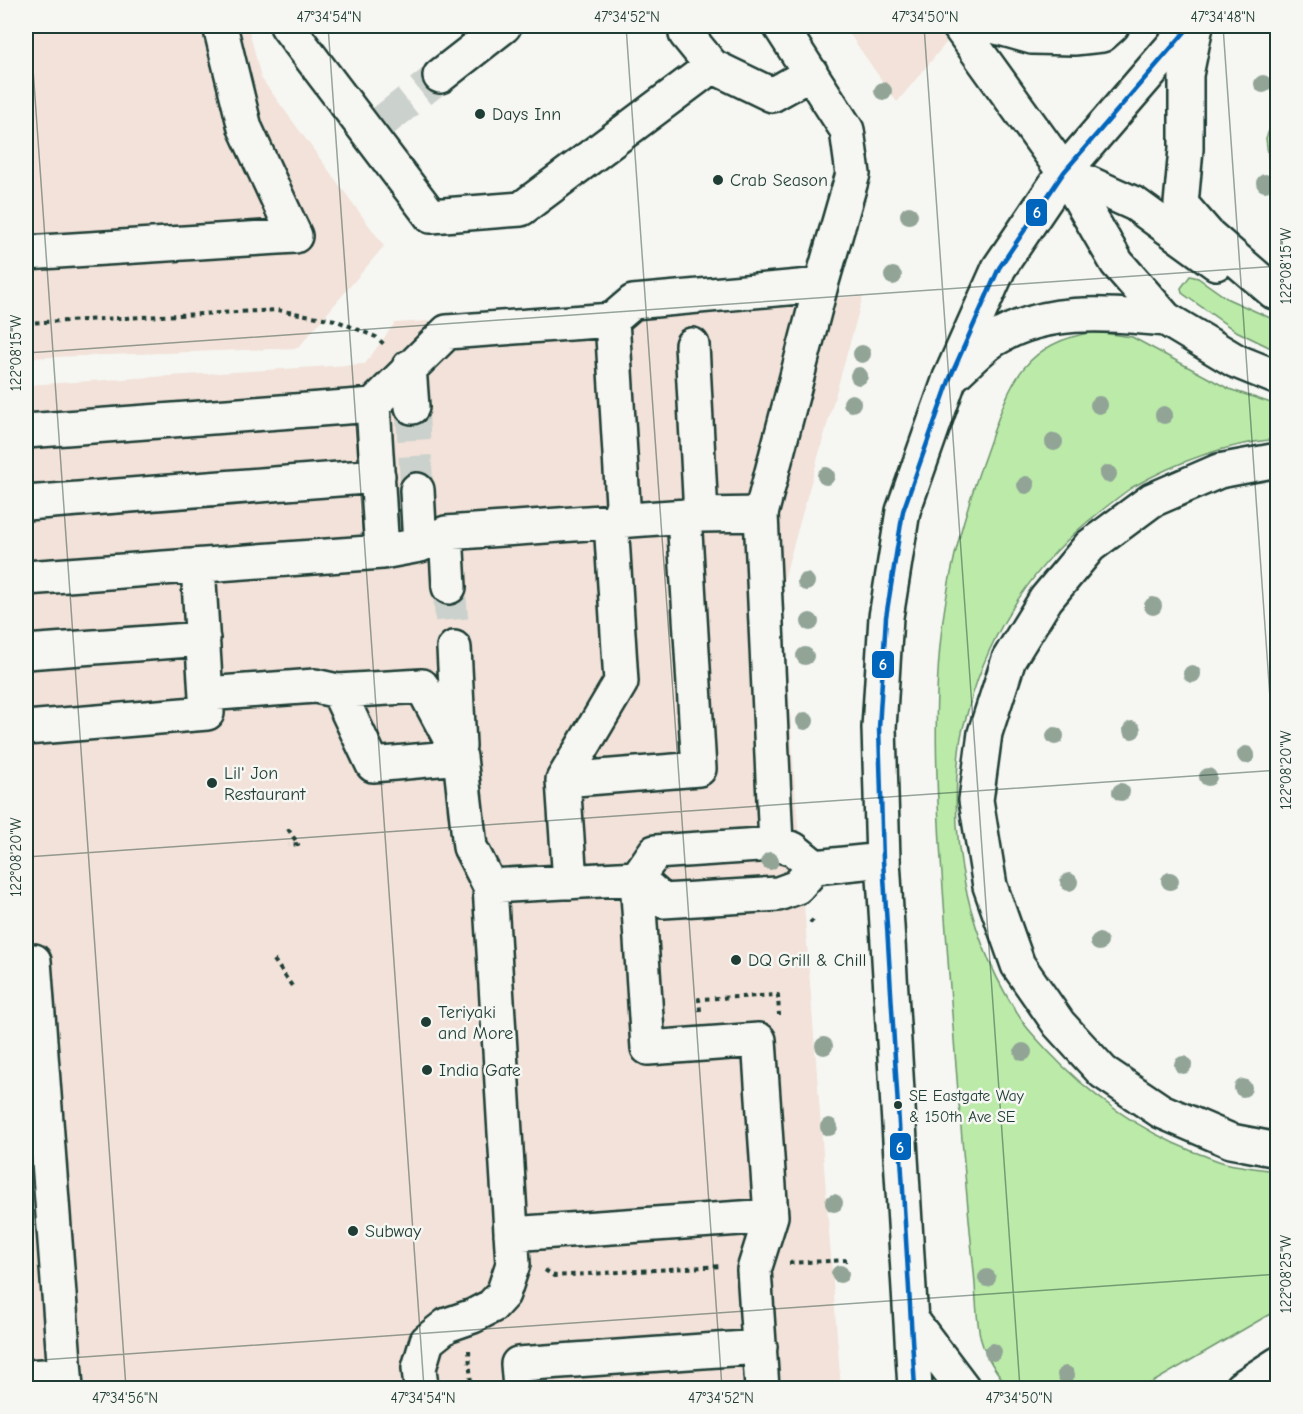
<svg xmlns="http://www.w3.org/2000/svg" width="1303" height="1414" font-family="'Comic Neue',sans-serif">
	<rect width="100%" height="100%" fill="#f6f6f2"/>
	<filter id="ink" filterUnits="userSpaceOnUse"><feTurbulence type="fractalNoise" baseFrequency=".0167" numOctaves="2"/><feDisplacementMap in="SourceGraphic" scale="12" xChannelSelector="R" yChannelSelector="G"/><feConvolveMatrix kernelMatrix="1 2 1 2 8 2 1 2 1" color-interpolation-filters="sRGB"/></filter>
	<g filter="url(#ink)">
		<!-- built -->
		<path fill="#f2e2d9" d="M26,26H248L261,78L384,246L298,348L26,358Z
			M844,26H960L897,102Z
			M863,296L782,586L795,788L841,1388H26V385L365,364L395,323Z"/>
		<!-- green -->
		<path fill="#bbeaa9" stroke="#6d946e" stroke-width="1.5" d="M1277,111V196L1273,194L1266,138Z
			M1190,276L1198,278L1228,299L1277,321V351L1234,330L1182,293L1181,288Z
			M1095,332L1132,337L1229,389L1277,405V439C1226,444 1176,462 1131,488C1121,495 1111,503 1101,511C1037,560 990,629 969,707C966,719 961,731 960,744C947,842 968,943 1025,1025C1031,1033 1039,1041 1046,1049C1088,1094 1137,1129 1194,1152C1204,1155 1214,1160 1225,1163C1242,1167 1260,1169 1277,1171V1310L1143,1388H1009C998,1374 986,1358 981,1340C976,1322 976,1292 974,1272C968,1212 963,1152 958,1092C952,1015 946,937 941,860C936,777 932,688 945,606C953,553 968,502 986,453C1009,388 1019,343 1095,332Z"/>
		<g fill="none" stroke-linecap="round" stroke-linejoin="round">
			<!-- minor-tunnel -->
			<path stroke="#cbd1cc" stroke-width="33" stroke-dasharray="33 16" stroke-linecap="butt" d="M382,122L440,76
				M412,407L417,490
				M449,587L454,648"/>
			<!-- minor casing -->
			<g stroke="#1f3d34" stroke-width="38">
				<path id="minor" d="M287,26L431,216L521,209L712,66L772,95L811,73
					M959,26L1064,172
					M993,26L1032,37L1074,38L1102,35L1112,26
					M686,34L712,66
					M440,76L504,26
					M26,253L295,236L245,128L220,26
					M692,345L701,515
					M409,367L412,407
					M373,405L382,552
					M26,431L373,405L447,332L612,320L633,302L821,285
					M417,490L420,545
					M26,503L378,476
					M446,533L449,587
					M26,578L382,552L420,545L446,533L701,515L761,514
					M454,648L459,746
					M26,652L203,639
					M206,694L315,686L338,691
					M26,728L207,713L198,566
					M563,780L699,769L684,516
					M776,844L761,514L821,285L853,174L847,130L780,26
					M570,882L563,780L621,682L612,537L623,504L612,320
					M490,886L637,878L663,901L778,894L797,887L815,867L883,860
					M34,961L66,1388
					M511,1234L771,1216L759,1040L648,1048L637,878L655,852L776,844L793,849L815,867
					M26,1377L65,1375
					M421,1388L419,1368L427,1341L447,1325L473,1316L492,1306L503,1294L513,1264L490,886L470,847L460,757L373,765L338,691L422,686L460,757
					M520,1388L518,1364L760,1347
					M762,1388L754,1270L771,1216"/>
			</g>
			<!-- major casing -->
			<g stroke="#1f3d34" stroke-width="38">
				<path id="major" d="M911,1319L963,1388
					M915,1388L883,860L879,728L886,617L903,511L950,378L999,268L1064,172L1190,26
					M1241,1388L1278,1364"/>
			</g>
			<!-- highway casing -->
			<g stroke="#1f3d34" stroke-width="38">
				<path id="highway" d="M1196,26L1186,75V149L1181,204L1208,235L1274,292
					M1064,172L1117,263L1166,319L1236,361L1278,378
					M1064,172L1135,204L1216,263
					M950,378C964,366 979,349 995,339C1047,307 1108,314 1166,319
					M1278,460L1219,471L1152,500L1090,546L1046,599L1009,659L985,733L976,800L990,886L1018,965L1059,1024L1103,1072L1161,1111L1231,1141L1278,1150"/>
			</g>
			<!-- path -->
			<path stroke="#1f3d34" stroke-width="4" stroke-dasharray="4.5 4.5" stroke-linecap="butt" d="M26,323L277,310L335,320L376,337L386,346
				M288,829L298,844L289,845
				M810,923L815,918
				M274,960L294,989
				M700,1011L699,999L778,995L779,1015
				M789,1263L847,1260
				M545,1270L554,1276L721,1266
				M469,1350L471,1388
				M349,1388L387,1385"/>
			<!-- minor -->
			<use href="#minor" stroke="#f6f6f2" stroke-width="33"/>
			<!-- major -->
			<use href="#major" stroke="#f6f6f2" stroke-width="33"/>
			<!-- highway -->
			<use href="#highway" stroke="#f6f6f2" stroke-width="33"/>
			<!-- bus-1 casing -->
			<g stroke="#f6f6f2" stroke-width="9">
				<path id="bus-1" d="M915,1388L883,860L879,728L886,617L903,511L950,378L999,268L1064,172L1190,26"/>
			</g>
			<!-- bus-1 -->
			<use href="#bus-1" stroke="#0065bd" stroke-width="4.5"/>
		</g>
		<!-- trees -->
		<g fill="#91a496">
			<circle cx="1263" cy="84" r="9"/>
			<circle cx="883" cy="91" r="9"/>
			<circle cx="1265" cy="183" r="9"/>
			<circle cx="909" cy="215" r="9"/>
			<circle cx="893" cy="276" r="9"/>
			<circle cx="862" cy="354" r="9"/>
			<circle cx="859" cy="376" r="9"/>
			<circle cx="852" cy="403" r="9"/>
			<circle cx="1099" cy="405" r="9"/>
			<circle cx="1164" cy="415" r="9"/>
			<circle cx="1054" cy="442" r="9"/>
			<circle cx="1108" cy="474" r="9"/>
			<circle cx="826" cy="476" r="9"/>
			<circle cx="1026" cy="485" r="9"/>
			<circle cx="806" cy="582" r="9"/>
			<circle cx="1153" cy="606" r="9"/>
			<circle cx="810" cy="622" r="9"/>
			<circle cx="805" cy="656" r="9"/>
			<circle cx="1192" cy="674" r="9"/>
			<circle cx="805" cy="721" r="9"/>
			<circle cx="1132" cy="730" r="9"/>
			<circle cx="1055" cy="736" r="9"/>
			<circle cx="1246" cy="755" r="9"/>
			<circle cx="1208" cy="777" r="9"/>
			<circle cx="1121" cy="792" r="9"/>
			<circle cx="770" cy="861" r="9"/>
			<circle cx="1170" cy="881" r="9"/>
			<circle cx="1069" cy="882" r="9"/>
			<circle cx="1099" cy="942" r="9"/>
			<circle cx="824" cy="1046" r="9"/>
			<circle cx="1023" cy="1052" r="9"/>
			<circle cx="1183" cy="1065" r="9"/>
			<circle cx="1243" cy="1088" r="9"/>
			<circle cx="829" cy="1127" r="9"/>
			<circle cx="834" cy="1203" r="9"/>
			<circle cx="840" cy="1274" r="9"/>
			<circle cx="987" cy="1278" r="9"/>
			<circle cx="993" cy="1352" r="9"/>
			<circle cx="1066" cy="1375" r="9"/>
		</g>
	</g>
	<!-- ticks -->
	<path fill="none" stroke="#1f3d34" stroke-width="1.5" stroke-opacity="0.45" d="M30,26L126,1388M328,26L424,1388M626,26L722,1388M924,26L1020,1388M1223,26L1278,812M26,353L1278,266M26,857L1278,770M26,1361L1278,1274"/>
	<!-- markers -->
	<g fill="#1f3d34" stroke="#f6f6f2" stroke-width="2">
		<circle cx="480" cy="114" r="6"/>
		<circle cx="718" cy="180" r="6"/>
		<circle cx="212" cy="783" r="6"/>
		<circle cx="736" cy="960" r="6"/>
		<circle cx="426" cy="1022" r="6"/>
		<circle cx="427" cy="1070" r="6"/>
		<circle cx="898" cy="1105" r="5"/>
		<circle cx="353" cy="1231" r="6"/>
	</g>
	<g text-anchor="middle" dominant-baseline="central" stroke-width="5" stroke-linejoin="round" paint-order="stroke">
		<!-- bus labels -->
		<g font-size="16" fill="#1f3d34" stroke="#f6f6f2" text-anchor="start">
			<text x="909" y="1096">SE Eastgate Way<tspan x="909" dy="21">&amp; 150th Ave SE</tspan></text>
		</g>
		<!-- poi labels -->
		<g font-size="18" fill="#1f3d34" stroke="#f6f6f2" text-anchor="start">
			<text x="492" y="114">Days Inn</text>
			<text x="730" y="180">Crab Season</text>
			<text x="224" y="773">Lil' Jon<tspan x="224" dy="21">Restaurant</tspan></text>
			<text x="748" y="960">DQ Grill &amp; Chill</text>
			<text x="438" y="1012">Teriyaki<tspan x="438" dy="21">and More</tspan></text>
			<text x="439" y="1070">India Gate</text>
			<text x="365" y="1231">Subway</text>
		</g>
	</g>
	<g stroke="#f6f6f2" stroke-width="2">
		<rect x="1025" y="198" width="23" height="29" rx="6" fill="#0065bd"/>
		<rect x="871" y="650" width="24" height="29" rx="6" fill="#0065bd"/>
		<rect x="889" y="1132" width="23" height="29" rx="6" fill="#0065bd"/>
	</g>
	<g font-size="16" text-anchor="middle" font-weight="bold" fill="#fff">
		<text x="1037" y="218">6</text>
		<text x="883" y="670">6</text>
		<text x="900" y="1153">6</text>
	</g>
	<!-- margin -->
	<rect width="1303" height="1414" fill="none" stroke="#f6f6f2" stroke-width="66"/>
	<rect x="33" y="33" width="1237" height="1348" fill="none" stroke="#1f3d34" stroke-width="2"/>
	<g font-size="15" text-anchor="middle" fill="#1f3d34">
		<text x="329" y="22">47°34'54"N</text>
		<text x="627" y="22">47°34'52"N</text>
		<text x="925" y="22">47°34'50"N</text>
		<text x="1223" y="22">47°34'48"N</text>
		<text transform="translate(1286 266) rotate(-90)" y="5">122°08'15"W</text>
		<text transform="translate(16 353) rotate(-90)" y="5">122°08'15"W</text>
		<text transform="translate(1286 770) rotate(-90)" y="5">122°08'20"W</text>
		<text transform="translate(16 857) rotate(-90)" y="5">122°08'20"W</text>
		<text transform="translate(1286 1274) rotate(-90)" y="5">122°08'25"W</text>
		<text x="125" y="1403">47°34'56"N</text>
		<text x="423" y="1403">47°34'54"N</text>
		<text x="721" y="1403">47°34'52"N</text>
		<text x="1019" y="1403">47°34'50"N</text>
	</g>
</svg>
